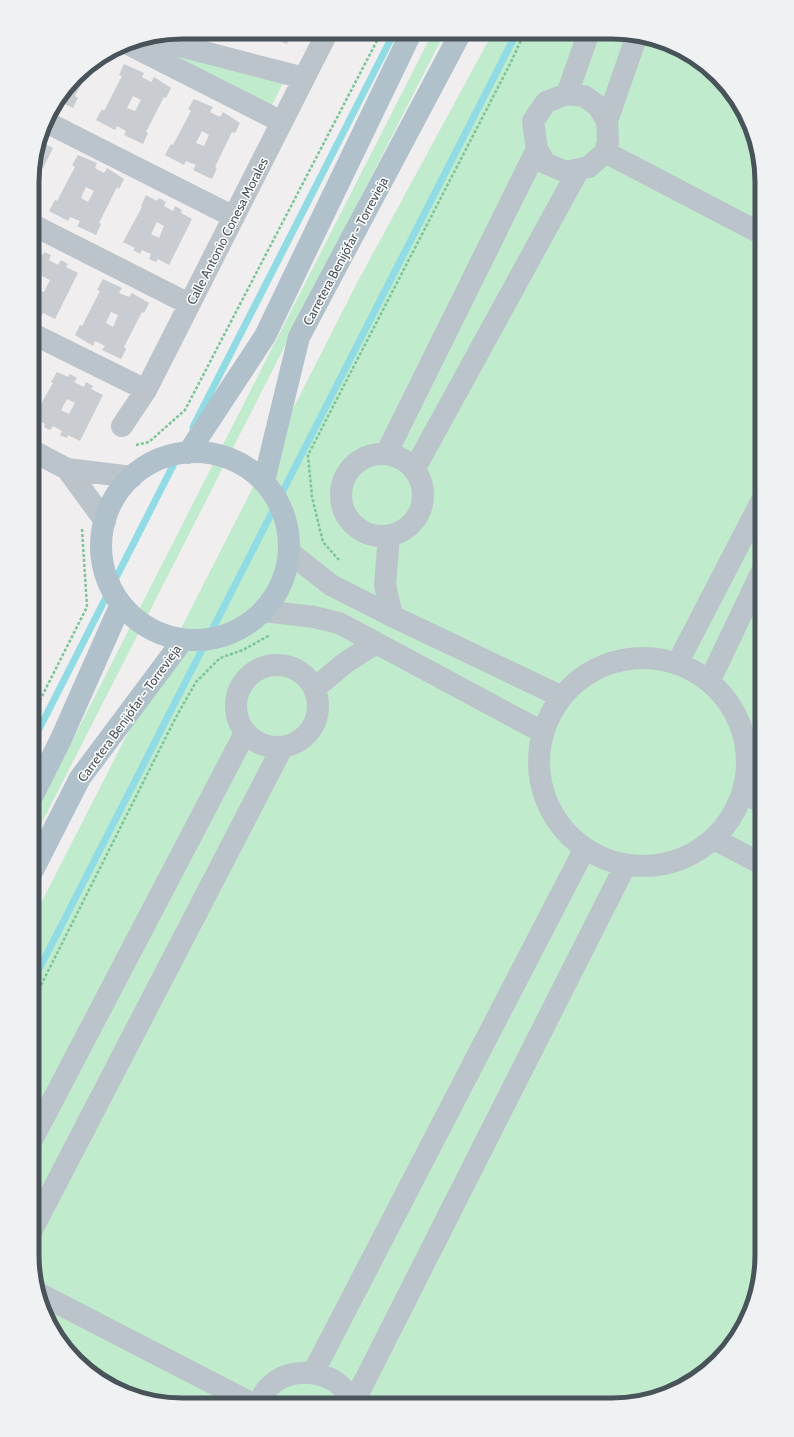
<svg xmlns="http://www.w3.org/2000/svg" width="794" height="1437" font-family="Cabin,sans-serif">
	<rect width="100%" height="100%" fill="#f0eeee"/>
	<!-- green -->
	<path fill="#c0ebcc" d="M432,34H444L32,842L33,818Z
		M492,34L641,35L678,47L711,69L737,99L754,134L762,182V1265L754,1303L731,1346L703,1374L660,1397L612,1405L162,1404L125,1393L91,1374L57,1338L40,1303L32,1255V921L357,283Z
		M165,51L284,81L272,105Z"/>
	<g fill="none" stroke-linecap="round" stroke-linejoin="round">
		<!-- stream -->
		<path stroke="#91dce4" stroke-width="7" d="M193,427L394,33
			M33,741L182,448
			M32,983L516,34"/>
	</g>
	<!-- building -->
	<path fill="#c9ccd0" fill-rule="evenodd" d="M249,32H260L259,35L253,36Z
		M263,33H290L287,44L271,38L267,40L262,36Z
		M92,64L75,96L78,98L73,108L58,101L83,69Z
		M124,64L144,73L142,77L151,82L154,77L171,88L166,98L164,97L146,132L148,133L143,144L124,135L126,131L117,126L115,130L96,120L102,109L104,111L122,76L119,75ZM133,96L141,100L135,111L127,108Z
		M194,99L213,107L210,112L220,117L223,112L240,123L235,133L232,132L215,167L217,168L212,179L193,170L196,165L186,161L184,165L165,155L171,144L173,145L191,111L188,109ZM202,131L209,135L204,146L196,143Z
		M41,138L43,139L41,142L53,148L33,188V163Z
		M78,155L97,163L95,168L104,173L107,168L124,179L119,189L117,187L99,223L101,224L96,235L77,226L80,221L70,217L68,221L49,211L55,200L57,201L75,167L72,165ZM86,187L94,191L88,202L81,198Z
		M146,195L157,201L159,198L166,202L164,206L173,211L175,206L182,210L181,213L192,219L169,265L158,259L156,262L149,259L151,254L142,250L140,254L133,250L135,248L123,242L142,207L141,206ZM157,222L164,226L159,238L151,234Z
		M33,250L43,255L44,252L51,255L49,260L58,265L61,260L68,264L66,267L78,273L55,319L43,313L41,316L35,313L37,308L33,306ZM42,276L50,280L44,292L36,288Z
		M103,279L122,288L119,293L129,297L132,293L149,303L144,313L142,312L124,347L126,349L121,359L102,350L105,346L95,341L93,346L75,335L80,325L82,326L100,291L97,290ZM111,312L118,315L113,327L106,323Z
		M57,372L68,377L70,374L77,378L74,382L84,387L86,382L93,386L91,389L103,395L80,441L68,435L67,438L60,435L62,431L53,426L50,430L44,427L45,424L33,418L53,383L51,382ZM67,399L75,403L69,414L61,410Z"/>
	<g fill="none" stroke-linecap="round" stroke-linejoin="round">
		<!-- path -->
		<path stroke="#7bc598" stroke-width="2.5" stroke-dasharray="3 2" stroke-linecap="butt" d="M658,44L677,53
			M136,445L149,442L185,410L381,33
			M339,560L323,542L312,497L308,455L510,64L524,34
			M33,714L87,607L82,529
			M32,1003L176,717L196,682L220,658L243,650L270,635"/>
		<!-- minor -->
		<path stroke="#bbc4ca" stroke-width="22" d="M150,38L304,78
			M126,43L282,122
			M567,94L584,96L598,106L607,121L608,142L605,152L589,167L566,172L545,163L537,149L533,121L546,102Z
			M567,94L588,35
			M607,121L637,35
			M46,122L234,217
			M605,152L762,234
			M33,225L189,304
			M33,334L146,390
			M122,426L146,390L327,33
			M33,451L67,469L105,521
			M341 495a41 41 0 1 1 82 0a41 41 0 1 1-82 0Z
			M386,454L537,149
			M67,469L132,477
			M414,470L579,169
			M389,536L385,585L392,616
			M289,552L331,585L392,616L560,696
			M264,611L314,617L339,623L542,732
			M539 762a104 104 0 1 1 208 0a104 104 0 1 1-208 0Z
			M677,664L762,500
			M236 706a41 41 0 1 1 82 0a41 41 0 1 1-82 0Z
			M710,680L762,571
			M315,688L345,663L376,643
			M744,793L762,803
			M716,840L762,864
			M32,1140L245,733
			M32,1230L282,748
			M38,1293L253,1404
			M313,1373L584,850
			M258,1404C261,1399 264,1392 268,1388C287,1368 320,1368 341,1386C346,1391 350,1399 353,1404
			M353,1404L625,866"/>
		<!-- major -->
		<path stroke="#b0c1cb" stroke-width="22" d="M101 546a94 94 0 1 1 188 0a94 94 0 1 1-188 0Z
			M188,453L265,336L411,33
			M264,481L299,337L460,34
			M33,795L61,739L121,604
			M32,872L80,778L183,640"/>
	</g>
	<g text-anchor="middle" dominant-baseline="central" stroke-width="3" stroke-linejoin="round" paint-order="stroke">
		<!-- street labels -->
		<g font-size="13" fill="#48535a" stroke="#fff">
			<text transform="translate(227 231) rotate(-63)">Calle Antonio Conesa Morales</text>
			<text transform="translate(345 251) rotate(-62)">Carretera Benijófar - Torrevieja</text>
			<text transform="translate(129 713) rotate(-54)">Carretera Benijófar - Torrevieja</text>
		</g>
	</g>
	<!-- crop -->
	<path d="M0 0H794V1437H0ZM182 39H612A143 143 0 0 1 755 182V1255A143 143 0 0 1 612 1398H182A143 143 0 0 1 39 1255V182A143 143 0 0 1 182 39Z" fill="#f0f1f2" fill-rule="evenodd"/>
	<path fill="none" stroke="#48535a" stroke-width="5" d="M182 39H612A143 143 0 0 1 755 182V1255A143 143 0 0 1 612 1398H182A143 143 0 0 1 39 1255V182A143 143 0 0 1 182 39Z"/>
</svg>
